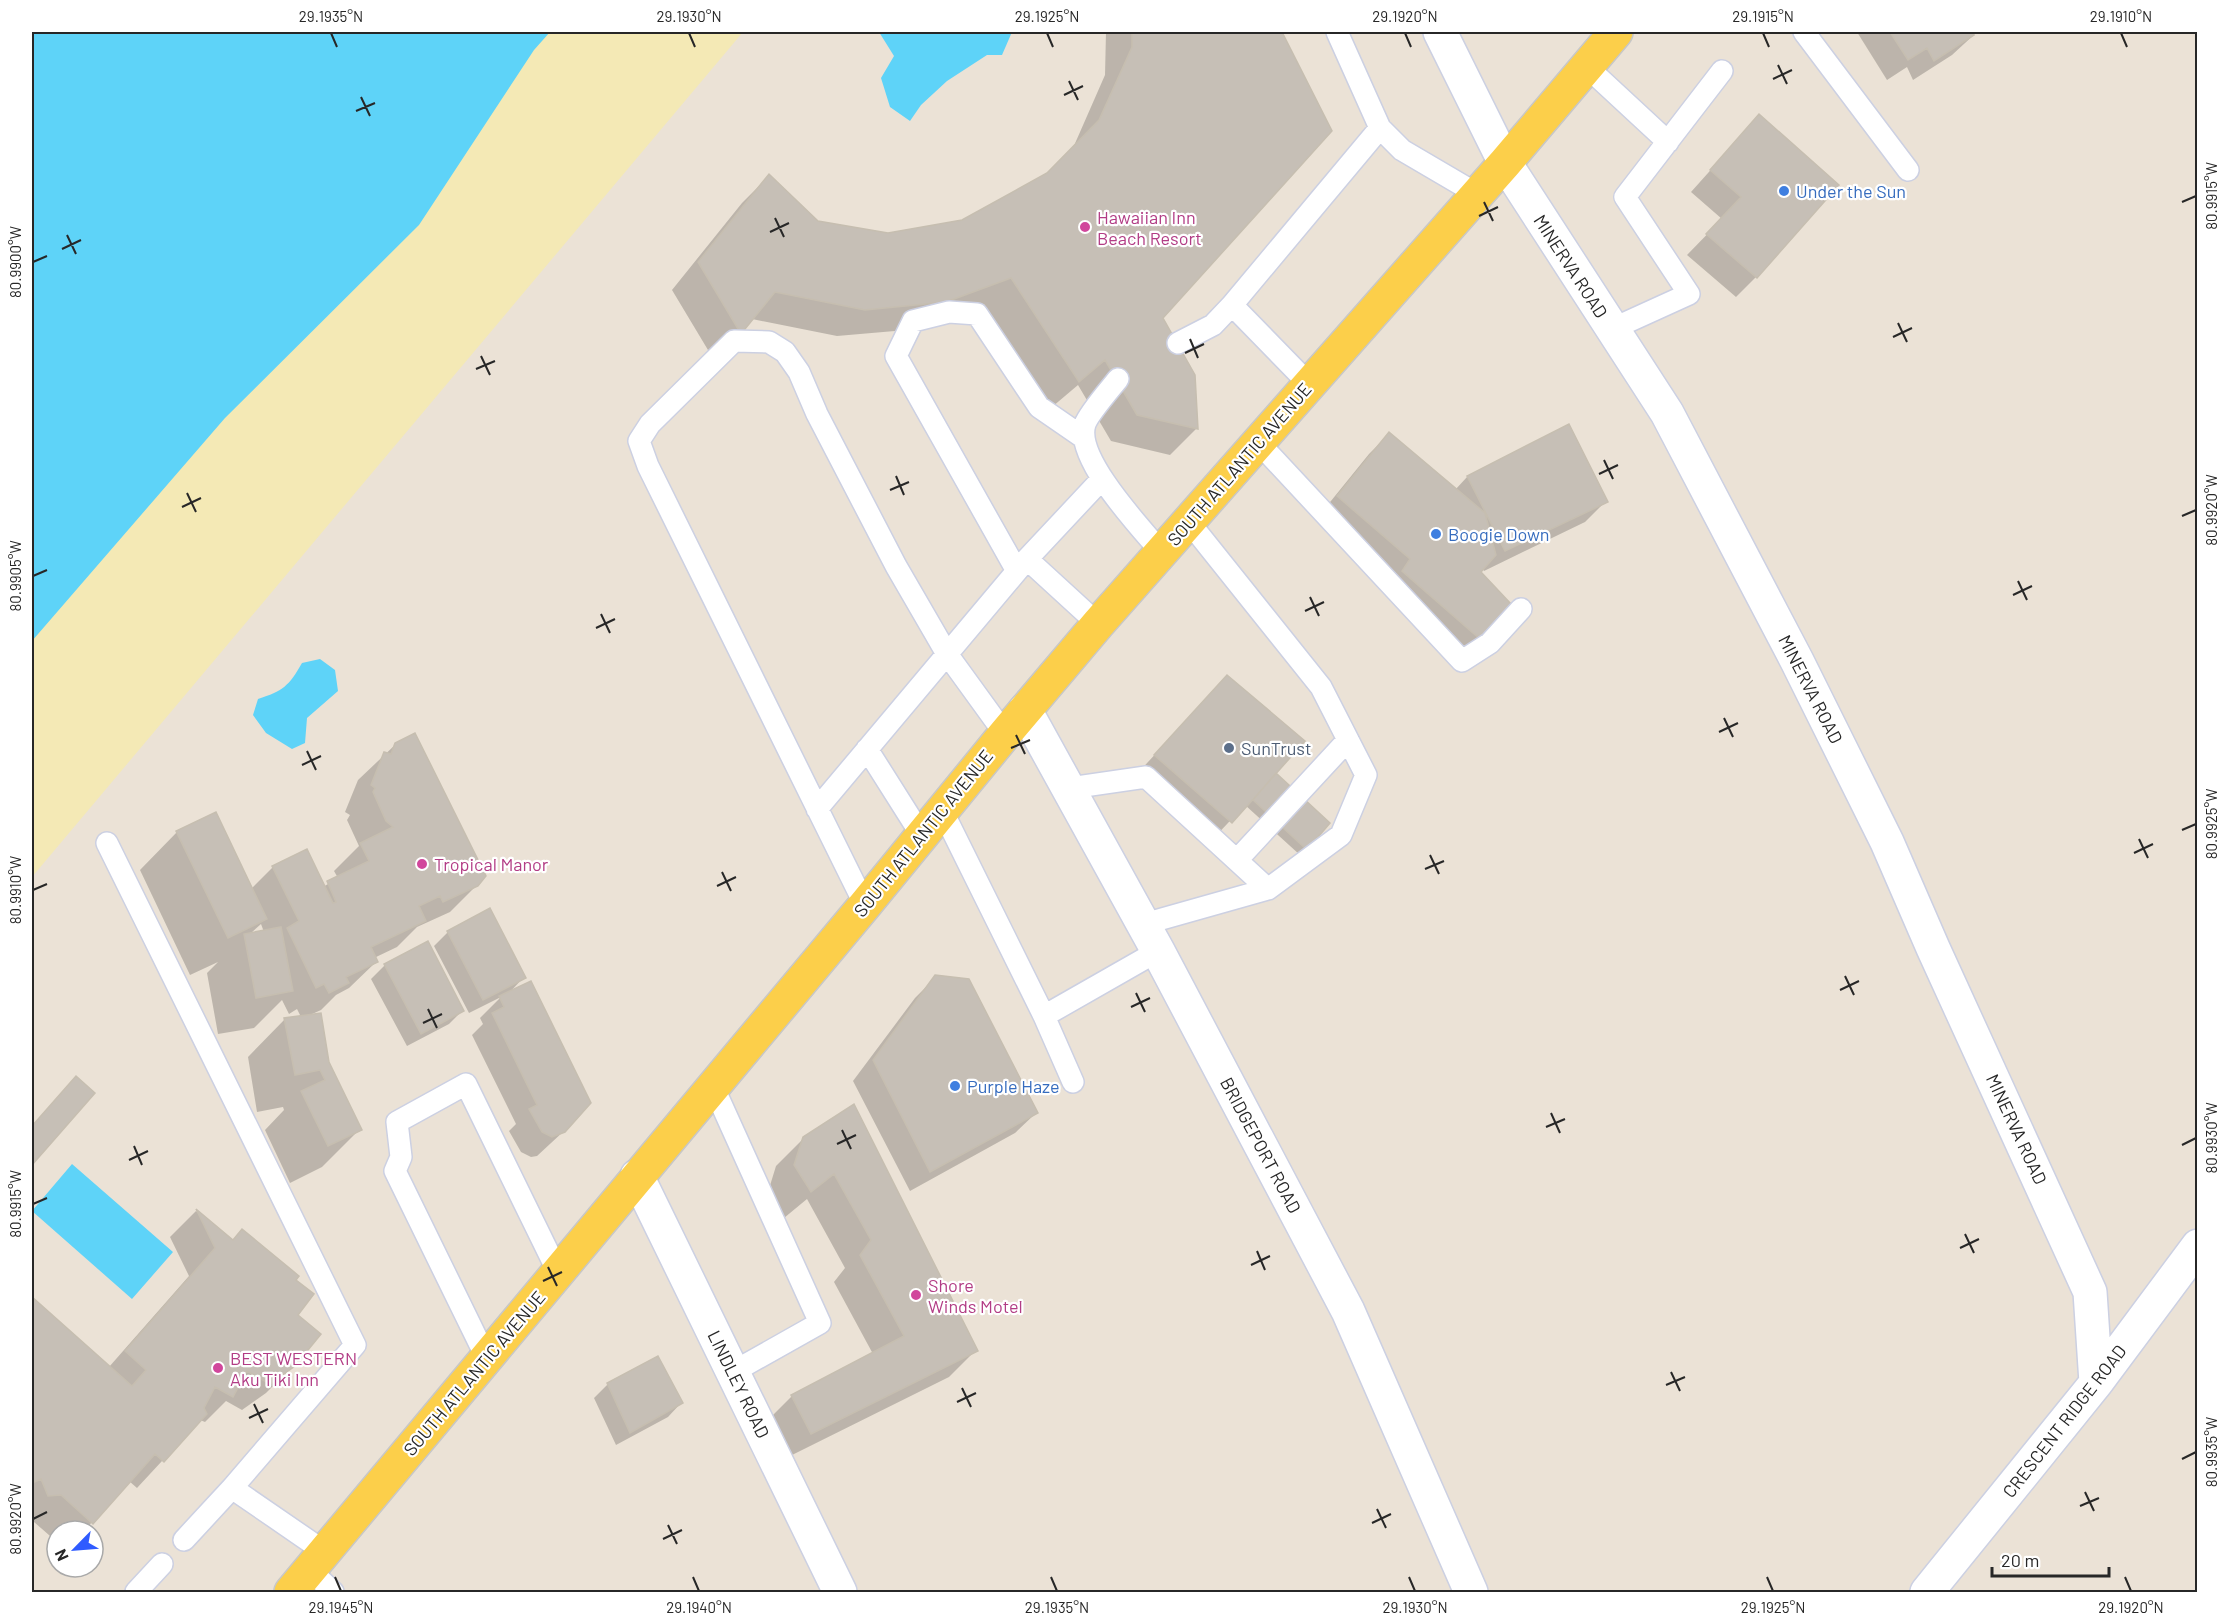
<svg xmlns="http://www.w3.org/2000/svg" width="2229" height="1624" font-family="Barlow,sans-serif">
	<rect width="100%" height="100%" fill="#ebe2d6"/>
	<!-- sand -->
	<path fill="#f4e9b5" d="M418,32H743L32,877V476Z"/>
	<!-- water -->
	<path fill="#5ed3f8" d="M32,32H550L534,50L419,225L225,418L32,641Z
		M879,32H1012L1002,55H987L947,81L921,105L910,121L890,107L881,78L894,56Z
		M320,659L335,670L338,691L307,718L305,743L292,749L266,733L253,715L258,699C283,691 289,686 302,663Z
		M72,1164L173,1252L132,1299L32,1211Z"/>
	<!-- shadow -->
	<path fill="#0003" fill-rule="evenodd" d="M1106,32H1281L1330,131L1162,318L1194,376L1196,429L1170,455L1111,441L1078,385L1052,407L984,304L918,329L837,336L752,319L714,360L672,290L742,203L769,176L817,222L888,234L962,222L1047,175L1073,148L1105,75Z
		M1857,32H1977L1952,55L1913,80L1907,67L1887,80Z
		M1759,116L1756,277L1736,297L1687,255L1722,219L1691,192Z
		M1389,434L1455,490L1467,477L1606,501L1585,522L1484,571L1482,567L1478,572L1510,605L1460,660L1383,592L1391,580L1318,517L1369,454Z
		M1227,677L1274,773L1306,849L1300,855L1245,805L1210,842L1135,776Z
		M396,744L477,885L450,912L417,927L397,947L374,958L376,962L349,988L336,995L321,1010L310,1015L328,1062L360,1129L322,1167L290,1183L265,1130L284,1110L283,1107L257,1112L248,1057L285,1019L301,1017L297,1009L289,1014L282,1000L254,1028L218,1034L207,973L218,962L190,975L140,870L177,832L251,889L273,867L323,887L338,878L334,871L359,846L347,820L350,815L345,812L358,780ZM261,924L264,932L250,934Z
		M489,910L524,977L509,993L564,1131L537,1156L531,1157L521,1152L509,1131L516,1124L472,1035L483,1024L480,1018L501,997L469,1013L434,946L448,932Z
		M385,965L463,1010L449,1024L407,1046L371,979Z
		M936,977L1036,1113L1015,1133L910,1191L853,1081L915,998Z
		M76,1078L93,1093L32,1163V1126Z
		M853,1107L976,1350L949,1377L784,1459L765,1423L791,1397L873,1354L834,1282L845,1268L807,1199L784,1218L768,1192L776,1166L804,1138Z
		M196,1211L232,1241L294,1280L296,1315L294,1365L266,1393L242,1410L226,1401L205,1422L200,1420L137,1488L129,1481L84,1531H57V1542L34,1522H32V1299L109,1367L189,1276L170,1237Z
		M608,1384L681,1403L668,1417L616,1445L594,1398Z"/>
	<!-- building -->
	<path fill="#c6bfb6" stroke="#c6beb0" stroke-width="1.5" d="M1132,32H1282L1332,131L1163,318L1195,375L1198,429L1137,415L1105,360L1079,382L1011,278L946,302L865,310L775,292L741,334L698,262L769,174L818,221L888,233L962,220L1047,173L1099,120L1132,47Z
		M1890,32H1972L1974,35L1934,61L1927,48L1908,60Z
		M1759,114L1839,185L1757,278L1706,234L1741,197L1710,170Z
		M1569,424L1608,502L1505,551L1467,476Z
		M1389,432L1485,513L1496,555L1481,572L1512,605L1481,640L1402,571L1410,559L1337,496Z
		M1227,675L1305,741L1232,823L1154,755Z
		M415,733L486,876L478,886L443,902L440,896L419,906L426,921L371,947L378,962L346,977L349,983L329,993L324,984L316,988L287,928L299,921L272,866L307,849L333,903L336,902L327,881L369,861L360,843L393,827L386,821L373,792L375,788L371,785L384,752L391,754L395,743Z
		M1276,773L1330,823L1307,850L1253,800Z
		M216,812L267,919L228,938L176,831Z
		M490,908L526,978L483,1000L447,931Z
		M281,927L293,991L256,998L244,934Z
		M428,941L464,1011L421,1034L384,964Z
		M935,975L969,979L1038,1113L930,1172L873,1060Z
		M531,981L591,1103L565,1132L552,1137L542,1132L529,1109L537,1105L492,1013L504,1007L499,996Z
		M321,1013L329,1062L362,1130L328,1146L301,1091L325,1080L320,1070L295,1075L284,1018Z
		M76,1076L95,1093L32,1165V1126Z
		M854,1104L978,1351L811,1434L791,1395L904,1336L860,1255L871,1240L834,1174L811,1192L794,1165L803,1137Z
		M196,1209L233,1240L242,1229L299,1276L296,1280L314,1294L298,1315L321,1334L295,1366L270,1384L247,1371L233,1397L215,1387L204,1408L207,1414L164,1462L155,1454L93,1524L61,1495L48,1496L41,1479L32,1483V1297L132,1386L146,1370L125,1351L215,1248Z
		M658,1356L683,1403L630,1433L607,1383Z"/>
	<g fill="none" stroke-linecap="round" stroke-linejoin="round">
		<!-- lane casing -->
		<g stroke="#ccd0e2" stroke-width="24">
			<path id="lane" d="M1337,32L1380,128L1402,150L1477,194
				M1804,32L1908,170
				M1586,66L1668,142
				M1232,305L1309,384
				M1612,329L1689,294L1625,197L1722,71
				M1178,343L1213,325L1232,305L1380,128
				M1118,379C1110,389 1089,413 1085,424C1074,458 1141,528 1162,553
				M1258,442L1462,661L1490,643L1521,609
				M1027,559L1098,624
				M1017,571L896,356L913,321L949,312L977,314L1039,407L1084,438
				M867,749L922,836
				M1070,788L1146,777L1268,889L1341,835L1366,775L1321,687L1189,522
				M817,809L1027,559L1101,480
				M942,810L1044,1016L1073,1082
				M107,843L355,1345L232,1488L325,1552
				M1237,860L1348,740
				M865,905L648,466L639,441L650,424L734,341L769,342L785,352L799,372L817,414L896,566L947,654L1005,734
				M1144,924L1268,889
				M1044,1016L1158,951
				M713,1086L820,1323L733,1372
				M486,1357L395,1171L401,1157L397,1122L466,1084L558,1272
				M184,1540L232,1488
				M310,1570L333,1592
				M136,1592L162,1564"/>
		</g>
		<!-- street casing -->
		<g stroke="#ccd0e2" stroke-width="36">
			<path id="street" d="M1440,32L1505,163L1667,413L1797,661L1887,842L1933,948L2090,1292L2096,1383
				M1025,710L1158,951L1348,1311L1471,1592
				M637,1176L840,1592
				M1927,1592L2096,1383L2198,1246"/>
		</g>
		<!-- primary casing -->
		<g stroke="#c7c7c7" stroke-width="36">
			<path id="primary" d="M291,1592L865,905L1005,734L1098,624L1505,163L1616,32"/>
		</g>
		<!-- lane -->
		<use href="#lane" stroke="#fff" stroke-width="21"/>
		<!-- street -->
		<use href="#street" stroke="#fff" stroke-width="33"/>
		<!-- primary -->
		<use href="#primary" stroke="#fccf4a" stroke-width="33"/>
	</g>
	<!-- ticks -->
	<path fill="none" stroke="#272727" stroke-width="2" d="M331,33L337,47M689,33L695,47M1047,33L1053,47M1405,33L1411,47M1763,33L1769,47M2121,33L2127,47M1778,65L1787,84M1773,79L1792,70M1069,81L1078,100M1064,95L1083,86M361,97L370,116M356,111L375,103M1484,202L1493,221M2182,202L2196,196M1479,216L1498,207M775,218L784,237M770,232L789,223M67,235L76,254M62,249L81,240M33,262L47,256M1898,323L1907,342M1893,337L1912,328M1190,339L1198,358M1185,353L1204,344M481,356L490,375M476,369L495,361M1604,460L1613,479M1599,474L1618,465M896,476L904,495M890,490L909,482M187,493L196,512M182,507L201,498M2182,516L2196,510M33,576L47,570M2018,581L2027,600M2013,595L2032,586M1310,597L1319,616M1305,611L1324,602M601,614L610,633M596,628L615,619M1724,718L1733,737M1719,732L1738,723M1016,735L1025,754M1011,748L1030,740M307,751L316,770M302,765L321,756M2182,830L2196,824M2139,839L2148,858M2134,853L2153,844M1430,855L1439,874M1425,869L1444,861M722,872L731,891M717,886L736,877M33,890L47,884M1845,976L1854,995M1840,990L1859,981M1136,993L1145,1012M1131,1007L1150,998M428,1009L437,1028M423,1023L442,1014M1551,1113L1560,1133M1546,1127L1565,1119M842,1130L851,1149M837,1144L856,1135M2182,1145L2196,1138M134,1146L142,1165M129,1160L148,1151M33,1204L47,1198M1965,1234L1974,1253M1960,1248L1979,1239M1257,1251L1265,1270M1251,1265L1270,1256M548,1267L557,1286M543,1281L562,1272M1671,1372L1680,1391M1666,1385L1685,1377M962,1388L971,1407M957,1402L976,1393M254,1404L263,1423M249,1418L268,1409M2182,1459L2196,1452M2085,1492L2094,1511M2080,1506L2099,1498M1377,1509L1386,1528M33,1519L47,1512M1372,1523L1391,1514M668,1525L677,1544M663,1539L682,1530M335,1577L341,1591M693,1577L699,1591M1051,1577L1057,1591M1409,1577L1415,1591M1767,1577L1773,1591M2125,1577L2131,1591"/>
	<!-- markers -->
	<g fill="#3f7fe0" stroke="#fff" stroke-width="2">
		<circle cx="1784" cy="191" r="6"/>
		<circle cx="1436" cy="534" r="6"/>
		<circle cx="955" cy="1086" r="6"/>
	</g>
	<g fill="#d1479c" stroke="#fff" stroke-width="2">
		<circle cx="1085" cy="227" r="6"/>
		<circle cx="422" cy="864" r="6"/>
		<circle cx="916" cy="1295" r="6"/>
		<circle cx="218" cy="1368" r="6"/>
	</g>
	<circle fill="#5c6f8a" stroke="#fff" stroke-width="2" cx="1229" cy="748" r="6"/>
	<g text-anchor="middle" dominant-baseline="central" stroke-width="4.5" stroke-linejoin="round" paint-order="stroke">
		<!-- shop labels -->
		<g font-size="18" fill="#366cbe" stroke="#fff" text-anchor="start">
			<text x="1796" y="191">Under the Sun</text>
			<text x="1448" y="534">Boogie Down</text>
			<text x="967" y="1086">Purple Haze</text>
		</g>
		<!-- hotel labels -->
		<g font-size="18" fill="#b23c85" stroke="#fff" text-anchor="start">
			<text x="1097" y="217">Hawaiian Inn<tspan x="1097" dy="21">Beach Resort</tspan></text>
			<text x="434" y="864">Tropical Manor</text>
			<text x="928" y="1285">Shore<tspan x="928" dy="21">Winds Motel</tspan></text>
			<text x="230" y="1358">BEST WESTERN<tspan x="230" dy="21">Aku Tiki Inn</tspan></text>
		</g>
		<!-- street labels -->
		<g font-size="18" fill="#272727" stroke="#fff">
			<text transform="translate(1571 266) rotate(57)">MINERVA ROAD</text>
			<text transform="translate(1239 464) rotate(-49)">SOUTH ATLANTIC AVENUE</text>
			<text transform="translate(1811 689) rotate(63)">MINERVA ROAD</text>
			<text transform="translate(923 833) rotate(-51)">SOUTH ATLANTIC AVENUE</text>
			<text transform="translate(2017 1129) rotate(65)">MINERVA ROAD</text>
			<text transform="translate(1261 1145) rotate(62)">BRIDGEPORT ROAD</text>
			<text transform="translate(474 1373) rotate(-50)">SOUTH ATLANTIC AVENUE</text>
			<text transform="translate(739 1384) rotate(64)">LINDLEY ROAD</text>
			<text transform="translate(2064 1421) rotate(-52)">CRESCENT RIDGE ROAD</text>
		</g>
		<!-- service labels -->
		<g font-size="18" fill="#4e5e75" stroke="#fff" text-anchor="start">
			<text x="1241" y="748">SunTrust</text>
		</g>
	</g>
	<!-- border -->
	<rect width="2229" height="1624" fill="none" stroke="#ffffff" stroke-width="66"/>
	<!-- north arrow -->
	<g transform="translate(75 1549) rotate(245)"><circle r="28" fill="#ffffff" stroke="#a9a9a9" stroke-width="1.5"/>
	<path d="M0-4.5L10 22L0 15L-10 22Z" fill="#2f5bff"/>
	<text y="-9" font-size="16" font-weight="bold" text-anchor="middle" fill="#272727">N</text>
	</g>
	<!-- scale -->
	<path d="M1992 1567v9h117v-9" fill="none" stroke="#272727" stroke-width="3"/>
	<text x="2001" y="1567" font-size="18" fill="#272727" stroke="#ffffff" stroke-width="4.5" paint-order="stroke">20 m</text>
	<rect x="33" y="33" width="2163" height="1558" fill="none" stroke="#272727" stroke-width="2"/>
	<g font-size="15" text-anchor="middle" fill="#272727">
		<text x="331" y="22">29.1935°N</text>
		<text x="689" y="22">29.1930°N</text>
		<text x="1047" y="22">29.1925°N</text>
		<text x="1405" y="22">29.1920°N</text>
		<text x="1763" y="22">29.1915°N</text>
		<text x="2121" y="22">29.1910°N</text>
		<text transform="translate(2212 196) rotate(-90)" y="5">80.9915°W</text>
		<text transform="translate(16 262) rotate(-90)" y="5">80.9900°W</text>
		<text transform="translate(2212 510) rotate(-90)" y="5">80.9920°W</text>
		<text transform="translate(16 576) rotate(-90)" y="5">80.9905°W</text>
		<text transform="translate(2212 824) rotate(-90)" y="5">80.9925°W</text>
		<text transform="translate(16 890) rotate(-90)" y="5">80.9910°W</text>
		<text transform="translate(2212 1138) rotate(-90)" y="5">80.9930°W</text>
		<text transform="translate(16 1204) rotate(-90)" y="5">80.9915°W</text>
		<text transform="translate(2212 1452) rotate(-90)" y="5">80.9935°W</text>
		<text transform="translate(16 1519) rotate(-90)" y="5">80.9920°W</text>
		<text x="341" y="1613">29.1945°N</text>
		<text x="699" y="1613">29.1940°N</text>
		<text x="1057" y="1613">29.1935°N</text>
		<text x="1415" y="1613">29.1930°N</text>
		<text x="1773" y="1613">29.1925°N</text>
		<text x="2131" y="1613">29.1920°N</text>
	</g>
</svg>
